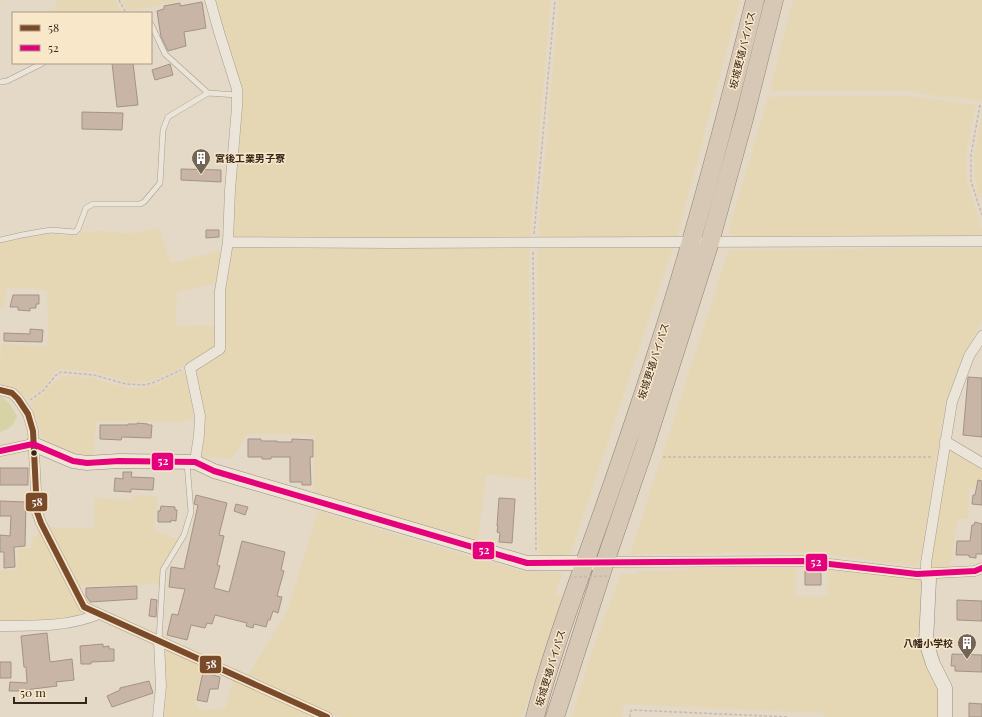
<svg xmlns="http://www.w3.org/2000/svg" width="982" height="717" font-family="'Playfair Display','Noto Sans JP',serif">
	<rect width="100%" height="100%" fill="#e4d8c6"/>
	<!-- farmland -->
	<path fill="#e6d7b4" d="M56,0H115L122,13H50L49,10H57Z
		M122,0H187L128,11Z
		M215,0H551L530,235L527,238H234L232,235L234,68Z
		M559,0H740L677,237L540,238L538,234Z
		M793,0H982V101L937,96L911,91H770Z
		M906,96L976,105L966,154L967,181L982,229V234L978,236L759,238L735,236L728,233L768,97Z
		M982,113V196L979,197L975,180L974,156Z
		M159,228L170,262H178L221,250L216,283L177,292L176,326L216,325L215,342L214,346L190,363L159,378L145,382H128L95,372L59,369L55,372L42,389L27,399L17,389L0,384L1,344L48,347L47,290L7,287L3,308H0V243L47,234L76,236L81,232L97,231H106L118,233H132Z
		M539,247H673L570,555L542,556L539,553L537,249Z
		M231,248H529L531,479L486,474L478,541L313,493L315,435L247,434L232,459L202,457L204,434L205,417L196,376L197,370L202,366L224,353V293Z
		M982,248V320L965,353L946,400L920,563L914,566L806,552L630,554L729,250Z
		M184,371L186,374L194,418L178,422L96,421L93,456H76L50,445L43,439L30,403L46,391L57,379L63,376L96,378L108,383L131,388H145L156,385Z
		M947,448L982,467V489L969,488L968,519H958L950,568L935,569L930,565Z
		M132,495L158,497L154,531L181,540L165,565L161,584L80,586L48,527L94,528L95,498L132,500Z
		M318,511L417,541L522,571L537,572H563L555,594L562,597L522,717H340L248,675L287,612Z
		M41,532L82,616L44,621L0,622V570H17L18,548H32L33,538Z
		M707,567L796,568V596L827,597L829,570L921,580L924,584L940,689V717H825L824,713L624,704L622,717H572L590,656L621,574H638V571H669Z
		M167,649L203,665L195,701L199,710L226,708L233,679L317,717H163L166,694L163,652Z"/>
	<!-- green -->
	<path fill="#d7d3a7" d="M0,396L9,403L17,416C13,426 9,429 0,432Z"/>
	<!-- building -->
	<path fill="#c8b5a6" stroke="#a39386" d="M202,2L206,28L184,32L186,46L168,51L161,37L157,11L164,9V6L180,3V6Z
		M112,63H133L138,105L117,107Z
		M170,64L173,75L155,80L152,70Z
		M82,112L123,113L122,130L82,129Z
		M181,169L221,170V182L181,180Z
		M206,230H219V237L206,238Z
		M13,295H39V304H36V308H30V311L18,310V307H10Z
		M30,329L43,330L42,342L4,341V333L30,334Z
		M968,377L982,378V437L963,435Z
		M137,423L148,424V425H152L151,438L122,437L121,440L100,439V425H128V424H137Z
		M248,439H261V441H277V442H292V439L313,440V457H310L311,485H302V482H290V457H271V459H262V457H248Z
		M0,468H28V485H0Z
		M123,472H132L131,477L154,478L153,490L131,489V492L114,491L115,478L123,479Z
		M978,480L982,481V505L972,504L973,495H975Z
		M196,495L227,503L219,535L224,536L217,565L220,566L214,588L229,592L242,541L285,552L281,570L284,571L277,596L282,597L278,613L273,611L270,620H268L266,627L254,624L253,628L246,626L247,623L215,615L212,624L207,623L205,628L191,625L187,640L167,635L172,614L178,615L185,589L169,587L171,567L184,569L198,505L194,504Z
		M499,498L515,499L512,543L499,542L500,533L497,532L498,526H497Z
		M0,501L26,502L25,546L14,547L15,567L4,568V552H0V535L10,536L11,516H0Z
		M236,504L248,507L245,515L234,511Z
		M161,506L175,507V510H177L176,521L171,520V522H158V511H160Z
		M975,522L982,524V554H976V558L969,557V555H956L957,541H970L972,525H974Z
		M805,571L821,572V585H805Z
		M137,586V599L90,602L86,596V588Z
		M151,599L157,600L156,617L149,616Z
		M957,600L982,601V621L957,620Z
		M47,633L50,662L72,659L74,680L56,682L57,686L17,691H9L10,682L27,683L26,667H24L21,636Z
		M103,644V647L109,646V649H114V661L91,662V664H81L80,646Z
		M952,654L982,655V672L955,671V666H951Z
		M0,662H11V678H0Z
		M203,672L220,677L218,689H210L207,702L197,700Z
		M149,681L153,693L112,707L107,696L120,690V688Z
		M969,703L982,704V717H969Z"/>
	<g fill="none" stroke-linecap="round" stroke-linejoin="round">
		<!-- lane casing -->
		<g stroke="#a89d90" stroke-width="6">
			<path id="lane" d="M151,24L165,54L208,93L237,95
				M0,82L7,81L43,63
				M0,240L22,235L51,230L75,232L78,229L86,208L93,204H140L144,202L160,183L163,130L168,117L208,93
				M159,641L163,570L184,535L191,512L187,463"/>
		</g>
		<!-- street casing -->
		<g stroke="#a89d90" stroke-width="11">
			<path id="street" d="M210,0L219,32L237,89V107L230,190L228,242
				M0,390L12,393L18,399L28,414L33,431L37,512L41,523L84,607L327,717
				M945,441L982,463
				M0,451L33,444
				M195,462L199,435L200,416L190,368L220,349V291L228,242L395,243L982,241
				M605,562L803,561L917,574L975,571L982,568
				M926,574V563L952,402L969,356L982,336
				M0,626C32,626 69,627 99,614
				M158,717L161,686L159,641"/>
		</g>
		<!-- secondary casing -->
		<g stroke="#978c80" stroke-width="15">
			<path id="secondary" d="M33,444L73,461L87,463L119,461L195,462L214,471L527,563H593
				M926,574L929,580L926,642L933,664L945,688V717"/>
		</g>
		<!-- highway casing -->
		<g stroke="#8d8277" stroke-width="19">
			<path id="highway" d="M535,717C550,658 571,602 591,545C614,481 636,417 657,352C695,237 726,118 755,0
				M555,717L605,562L644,449L710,242L744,119L774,0"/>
		</g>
		<!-- path -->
		<path stroke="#c3bab0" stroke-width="1.5" stroke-dasharray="3 2" stroke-linecap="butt" d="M119,0L126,13
			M980,105L971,155V181L982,215
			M534,234L555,0
			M533,252L536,552
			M30,400L44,390L55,376L61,372L94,375L126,384L145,385L155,382L181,370
			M663,457H933
			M630,717V712L632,710L789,717"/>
		<!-- lane -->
		<use href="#lane" stroke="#ebe4d8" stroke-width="5"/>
		<!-- street -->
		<use href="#street" stroke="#ebe4d8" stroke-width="10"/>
		<!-- secondary -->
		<use href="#secondary" stroke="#ebe4d8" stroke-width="14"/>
		<!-- highway -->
		<use href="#highway" stroke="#d7c8b6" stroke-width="18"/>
		<!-- path-bridge -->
		<path stroke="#c3bab0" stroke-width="1.5" stroke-dasharray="3 2" stroke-linecap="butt" d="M569,577L611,576"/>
		<!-- bus-1 casing -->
		<g stroke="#f8e7c9" stroke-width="9">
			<path id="bus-1" d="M0,390L12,393L18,399L28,414L33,431L37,512L41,523L84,607L327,717"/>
		</g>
		<!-- bus-2 casing -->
		<g stroke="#f8e7c9" stroke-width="9">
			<path id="bus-2" d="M0,451L33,444L73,461L87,463L119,461L195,462L214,471L527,563L803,561L917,574L975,571L982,568"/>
		</g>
		<!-- bus-1 -->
		<use href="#bus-1" stroke="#7a4b2a" stroke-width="6"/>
		<!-- bus-2 -->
		<use href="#bus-2" stroke="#e5007d" stroke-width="6"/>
	</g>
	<!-- icons -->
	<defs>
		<g id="building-pin" transform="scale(1)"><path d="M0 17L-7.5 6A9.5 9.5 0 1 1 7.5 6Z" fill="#726456" stroke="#f8e7c9"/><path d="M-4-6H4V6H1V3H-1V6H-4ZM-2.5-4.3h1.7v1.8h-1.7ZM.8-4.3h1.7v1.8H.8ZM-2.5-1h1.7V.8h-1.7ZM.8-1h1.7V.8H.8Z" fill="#fff"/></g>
	</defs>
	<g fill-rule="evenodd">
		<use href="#building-pin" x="201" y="158"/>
		<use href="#building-pin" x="967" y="643"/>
	</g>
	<!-- markers -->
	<circle fill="#352519" stroke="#f8e7c9" stroke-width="1.5" cx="34" cy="453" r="3.5"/>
	<g text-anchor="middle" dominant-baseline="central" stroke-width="3" stroke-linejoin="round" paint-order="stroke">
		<!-- street labels -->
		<g font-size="10" fill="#352519" stroke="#f8e7c9">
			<text transform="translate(742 50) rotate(-76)">坂城更埴バイパス</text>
			<text transform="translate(653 361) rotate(-72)">坂城更埴バイパス</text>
			<text transform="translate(550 668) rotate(-73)">坂城更埴バイパス</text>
		</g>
		<!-- poi labels -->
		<g font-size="10" font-weight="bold" fill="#352519" stroke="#f8e7c9" text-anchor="start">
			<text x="215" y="158">宮後工業男子寮</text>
			<text x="953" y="643" text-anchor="end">八幡小学校</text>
		</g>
	</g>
	<g stroke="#f8e7c9" stroke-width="1.5">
		<rect x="151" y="452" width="23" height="19" rx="4" fill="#e5007d"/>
		<rect x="25" y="492" width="23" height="20" rx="4" fill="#7a4b2a"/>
		<rect x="472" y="541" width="23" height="19" rx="4" fill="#e5007d"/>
		<rect x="805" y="553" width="23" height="19" rx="4" fill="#e5007d"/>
		<rect x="199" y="655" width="23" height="19" rx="4" fill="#7a4b2a"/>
	</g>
	<g font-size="11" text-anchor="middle" font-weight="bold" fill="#fff">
		<text x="163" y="465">52</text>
		<text x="37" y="506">58</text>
		<text x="484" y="554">52</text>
		<text x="816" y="566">52</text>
		<text x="211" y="668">58</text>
	</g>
	<!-- legend -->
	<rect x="12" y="12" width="140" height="52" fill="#f8e7c9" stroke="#aa9983"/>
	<rect x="20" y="25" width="20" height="6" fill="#7a4b2a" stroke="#aa9983"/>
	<text x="48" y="32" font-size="12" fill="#352519">58</text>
	<rect x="20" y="45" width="20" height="6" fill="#e5007d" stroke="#aa9983"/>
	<text x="48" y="52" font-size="12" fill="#352519">52</text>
	<!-- scale -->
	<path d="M14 697v6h72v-6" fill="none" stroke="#352519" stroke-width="2"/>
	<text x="20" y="697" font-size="12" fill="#352519" stroke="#f8e7c9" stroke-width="3" paint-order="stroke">50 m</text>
</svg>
